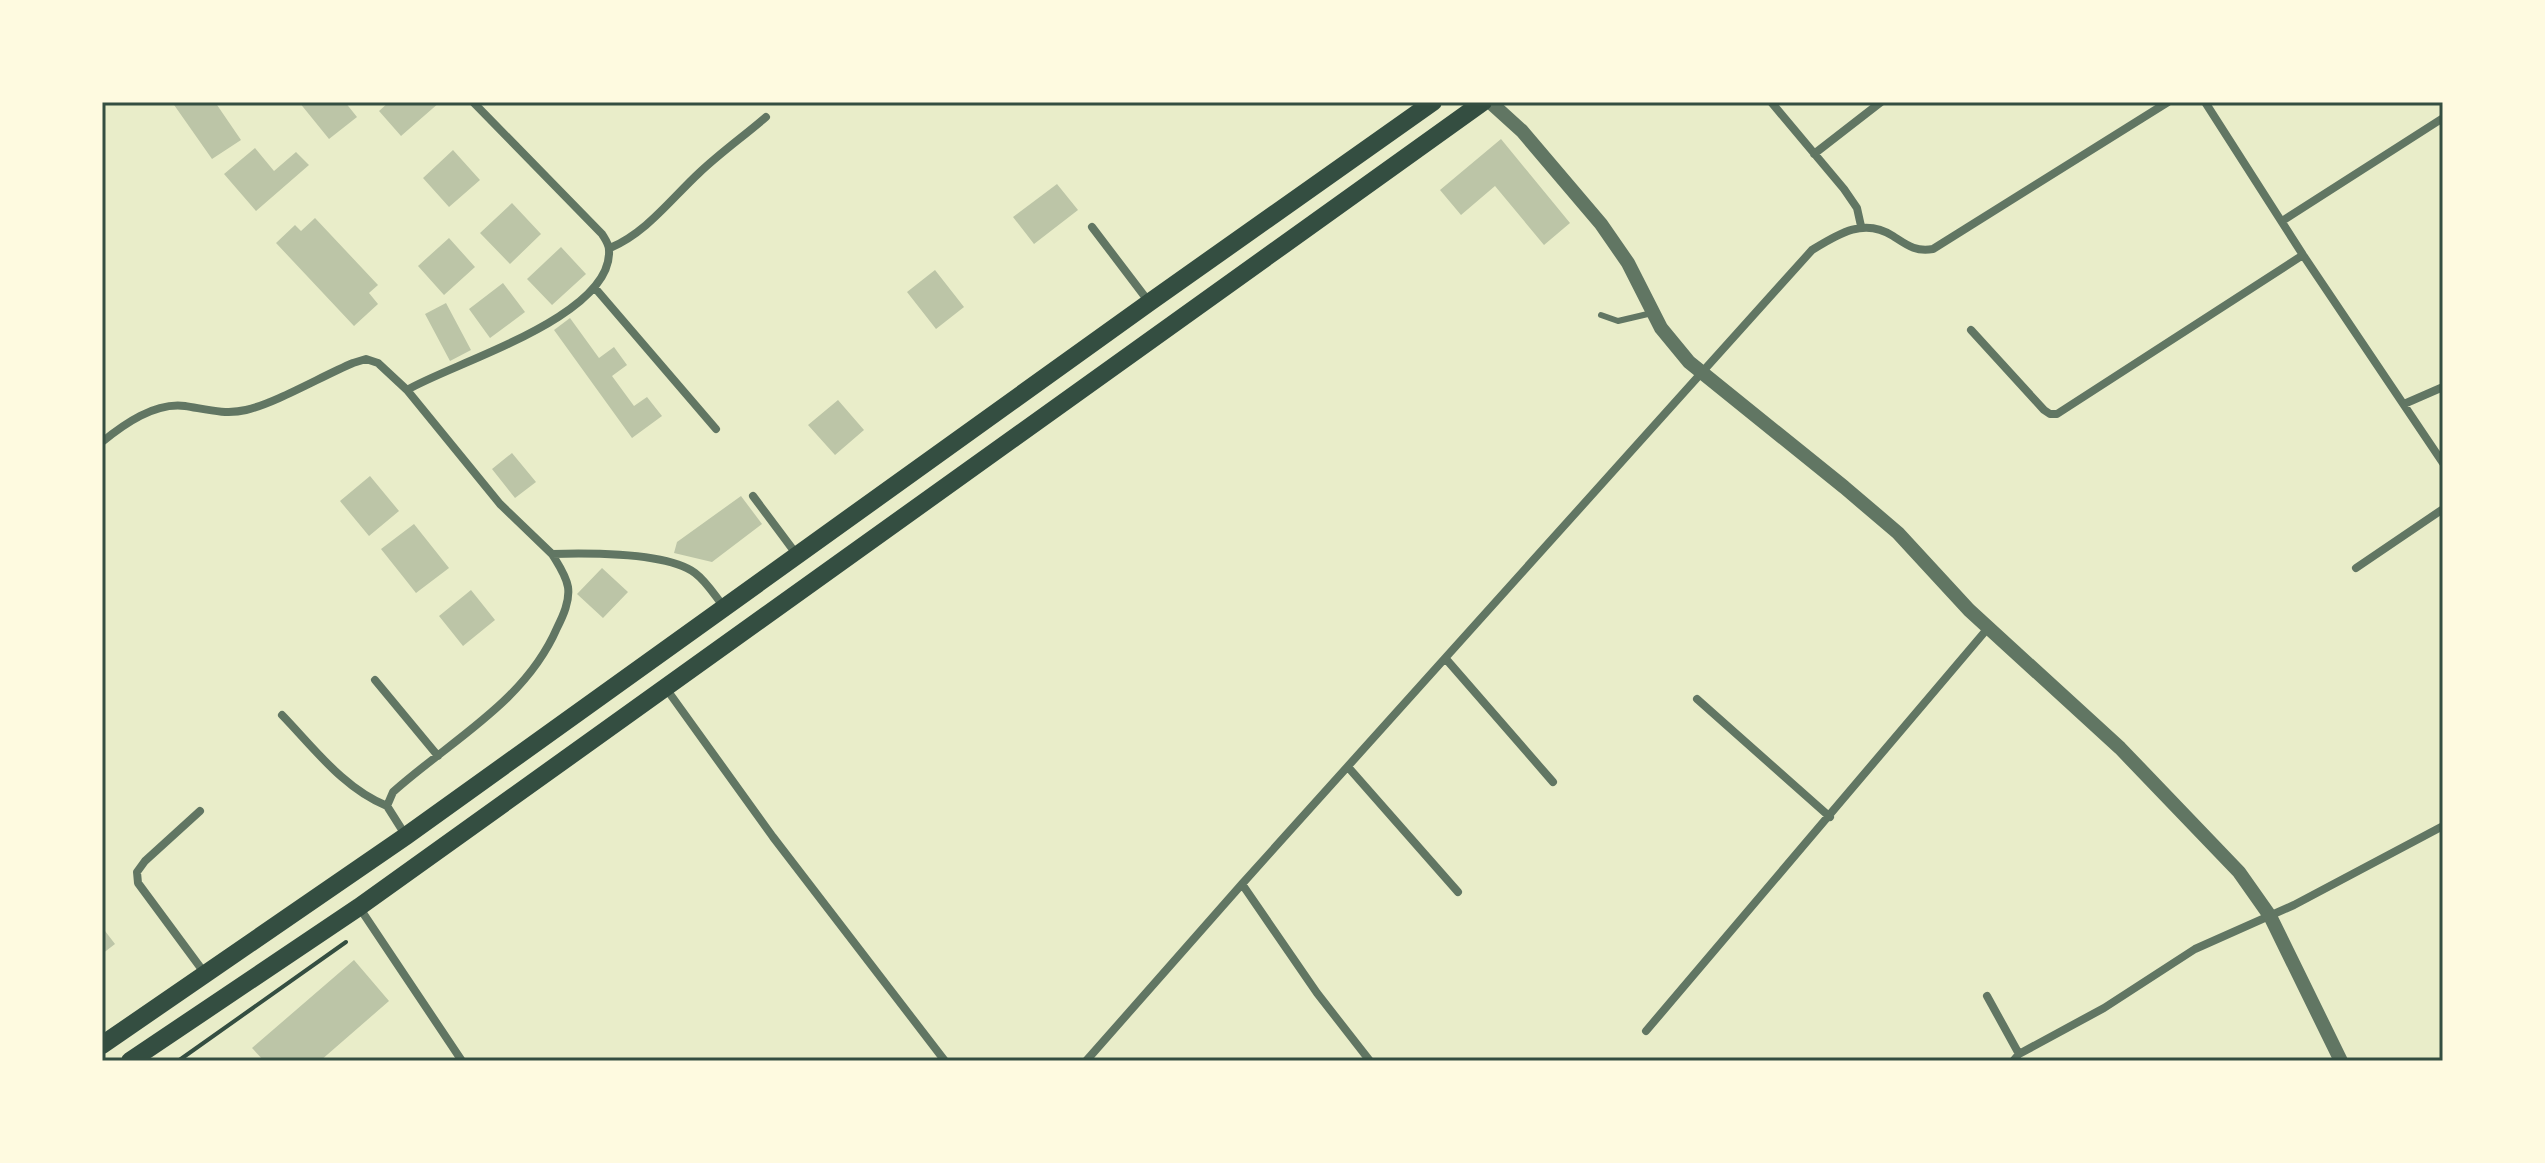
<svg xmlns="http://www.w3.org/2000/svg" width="2545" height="1163" font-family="'PT Sans',sans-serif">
	<rect width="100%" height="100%" fill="#e9edc9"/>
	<!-- building -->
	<path fill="#bcc5a7" d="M172,102H215L241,140L212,159Z
		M299,102H345L357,117L329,139Z
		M389,102H440L401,136L379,111Z
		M1501,139L1570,223L1544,245L1495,186L1461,215L1440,190Z
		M255,148L274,171L296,152L309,165L256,211L224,174Z
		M453,150L480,180L449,207L423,178Z
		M1057,184L1078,210L1034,244L1013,217Z
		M512,203L541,234L510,264L480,233Z
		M315,218L378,285L369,293L378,304L354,326L276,243L295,225L301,231Z
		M449,238L475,267L444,295L418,266Z
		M561,247L586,274L552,305L527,279Z
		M935,270L964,307L936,329L907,292Z
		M503,283L525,312L490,338L469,309Z
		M446,303L471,350L450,361L425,314Z
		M570,318L599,358L614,347L627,365L612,376L634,406L647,397L662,416L632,438L554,330Z
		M838,400L864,430L835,455L808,425Z
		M512,453L536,482L515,498L492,469Z
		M370,476L399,511L369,536L340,501Z
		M741,496L762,524L712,562L674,553L677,542Z
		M414,524L449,568L416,593L381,549Z
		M602,568L628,592L603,618L577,594Z
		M471,590L495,620L463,646L439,616Z
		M102,927L115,944L102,954Z
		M354,960L389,1001L320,1061H264L252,1048Z"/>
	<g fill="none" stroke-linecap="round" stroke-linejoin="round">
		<!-- path -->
		<path stroke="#344e41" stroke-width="4" d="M178,1061L346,942"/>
		<!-- service -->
		<path stroke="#617663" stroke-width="6" d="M1601,315L1618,321L1652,313"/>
		<!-- minor -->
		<path stroke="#617663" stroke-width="8" d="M1771,102L1844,189L1857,208L1861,226
			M2205,102L2303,255L2443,463
			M1814,154L1881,102
			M2282,221L2443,118
			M1092,227L1149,302
			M610,248C646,233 671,199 699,173C720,153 744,136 766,117
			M595,288L716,429
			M1971,330L2044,410L2050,414H2057L2303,255
			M407,390C452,363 613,317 609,250C609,244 605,239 602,234L473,102
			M2404,404L2443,387
			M102,442C124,424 155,402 185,406C205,409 225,415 246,410C276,403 322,376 353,363L366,359L378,363L407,390L500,504L552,554C588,553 666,552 695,573C707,582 715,596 724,607
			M753,496L797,555
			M2356,568L2443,509
			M1446,659L1553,782
			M375,680L438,756
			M665,687L773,837L945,1061
			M1697,699L1830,817
			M282,715C314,748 344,789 387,806
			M1348,767L1458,892
			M200,811L145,861L137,872L138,883L206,975
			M406,836L387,806L393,792C451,740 525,702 557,628C563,616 570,601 568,587C566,575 558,564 552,554
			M1242,884L1317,993L1370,1061
			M359,907L462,1061
			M1987,996L2019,1054
			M1646,1031L1988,628
			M1086,1061L1242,884L1812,250C1838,234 1864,217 1893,236C1907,245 1915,252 1933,249L2168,102
			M2013,1061L2019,1054L2104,1008L2195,949L2294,905L2443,826"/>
		<!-- tertiary -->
		<path stroke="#617663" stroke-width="14" d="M1490,102L1522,131L1601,224L1628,263L1661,328L1689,362L1844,487L1898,533L1969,610L2120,748L2239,872L2270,916L2341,1061"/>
		<!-- primary -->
		<path stroke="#344e41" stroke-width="18" d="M102,1045L406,836L1150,302L1433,102
			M130,1061L359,907L1483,102"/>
	</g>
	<!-- border -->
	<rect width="2545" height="1163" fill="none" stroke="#fefae0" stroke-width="208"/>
	<rect x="104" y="104" width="2337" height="955" fill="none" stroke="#344e41" stroke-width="3"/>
</svg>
